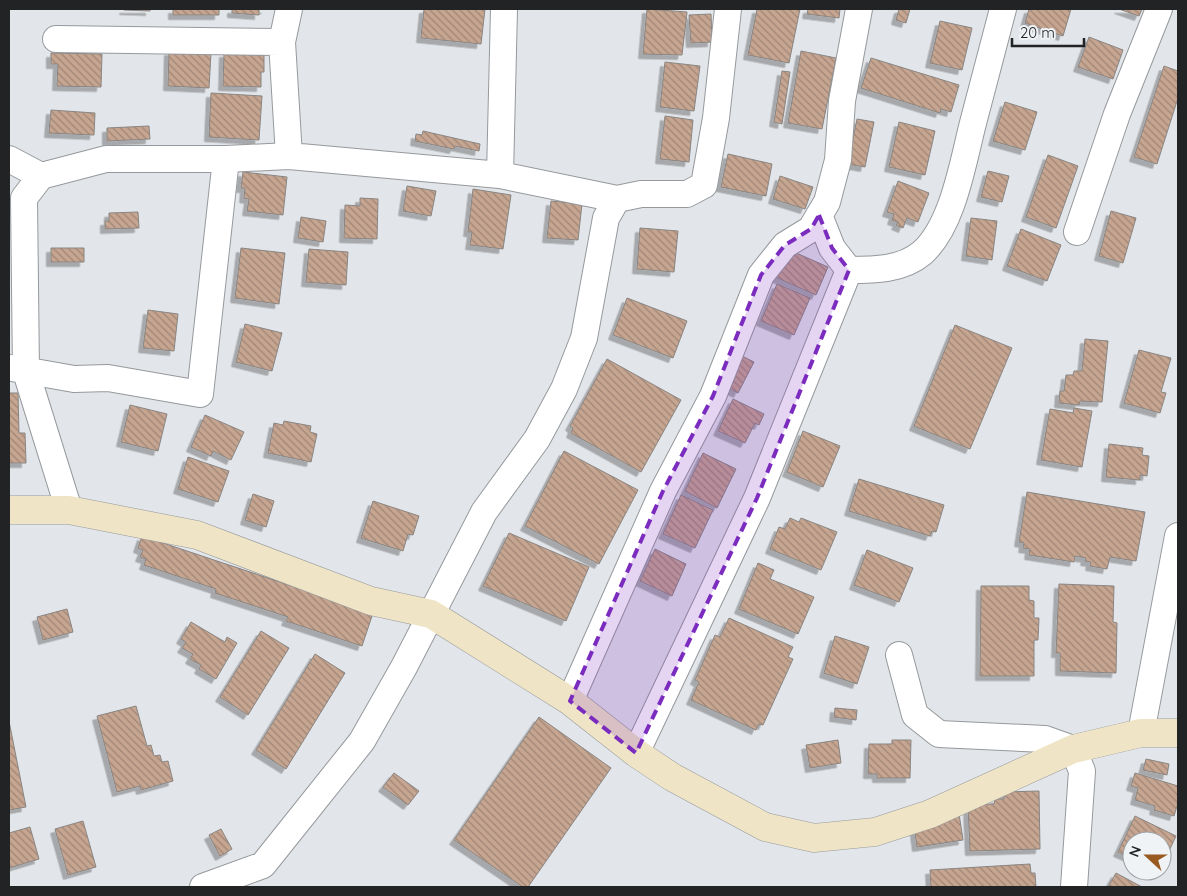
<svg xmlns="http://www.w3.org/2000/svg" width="1187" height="896" font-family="Quicksand,sans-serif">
	<defs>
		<pattern id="building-back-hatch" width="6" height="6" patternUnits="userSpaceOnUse" patternTransform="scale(1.25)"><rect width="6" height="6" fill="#c6a591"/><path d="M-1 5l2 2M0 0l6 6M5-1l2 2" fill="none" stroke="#a08676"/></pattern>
		<filter id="shadow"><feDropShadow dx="-4.5" dy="4.5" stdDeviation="0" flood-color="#0004"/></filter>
	</defs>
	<rect width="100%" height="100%" fill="#e2e5e9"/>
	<!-- building -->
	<path fill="url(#building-back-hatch)" stroke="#898582" filter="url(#shadow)" d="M124,9H150V11L124,10Z
		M173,9H219V15H173Z
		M232,9H266H259V15L232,13Z
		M424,9H485L481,44L421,38Z
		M647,9L687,12L682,55L643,54Z
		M757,9H800L789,63L748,55Z
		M808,9H840L839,18L807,14Z
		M899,9H910L906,23L896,20Z
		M1029,9H1071L1063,36L1025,23Z
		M1119,9H1142L1139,16Z
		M711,14L712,42L691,43L689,15Z
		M940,21L972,28L962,70L930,63Z
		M1089,37L1123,50L1113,79L1078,67Z
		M169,51L211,53L209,88L168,86Z
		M801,51L836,58L822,129L788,123Z
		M51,53L102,54L101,87L57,86L58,64H51Z
		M224,53L264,54V72H261V87L223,86Z
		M871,58L959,85L951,112L941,109L940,113L861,88Z
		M665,62L700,66L694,111L660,107Z
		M1164,66L1178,71V98L1157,164L1134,157Z
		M782,71L790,72L782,124L774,122Z
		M211,93L262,96L259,140L209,137Z
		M1005,102L1037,112L1025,150L993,141Z
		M51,110L95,113L94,135L49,133Z
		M665,116L693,120L689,162L660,159Z
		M857,119L874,122L865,167L848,164Z
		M899,122L935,131L925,175L889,167Z
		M149,126L150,139L107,141V128Z
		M423,131L480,144L479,151L455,146L454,149L415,141L416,134L422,135Z
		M728,154L772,164L766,196L721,187Z
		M1048,155L1078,166L1056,228L1026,217Z
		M988,171L1009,176L1002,202L981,197Z
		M243,172L287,177L283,215L247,211L249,199L244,198L245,188H241Z
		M780,176L813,187L805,209L773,199Z
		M898,181L929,193L918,222L907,218L903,228L896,225L898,222L892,220L894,214L887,212Z
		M407,186L436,191L431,216L403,211Z
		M473,189L511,195L503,249L470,245L472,232H468Z
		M360,198L378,199L377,239L344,238L345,205L360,206Z
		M551,201L582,204L578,240L547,238Z
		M1111,211L1136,218L1123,263L1099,256Z
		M138,212L139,228L105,229V221H109V213Z
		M301,217L326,221L323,242L298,238Z
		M971,218L997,221L992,260L966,256Z
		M640,228L678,231L674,272L637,269Z
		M1021,229L1061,245L1047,281L1007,266Z
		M51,248H84V262H51Z
		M241,248L285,253L279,304L235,298Z
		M309,249L348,252L346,285L306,282Z
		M787,249L828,267L816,295L775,277Z
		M777,284L810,298L794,335L761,321Z
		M627,298L687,321L673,358L613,335Z
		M148,310L178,314L174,351L143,348Z
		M245,324L282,333L272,371L236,362Z
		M955,325L1012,348L970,449L914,426Z
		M1085,339L1108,341L1102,402L1080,401L1079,405L1059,403L1060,391H1064L1066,375H1073L1074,371H1082Z
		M1139,350L1171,358L1161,392L1166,393L1160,413L1124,403Z
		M742,356L754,362L738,393L726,387Z
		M607,359L681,400L641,472L571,433L573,428L570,426Z
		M9,393H18L19,433H25L26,463H9Z
		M733,399L764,414L759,425L755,423L745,443L718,431Z
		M130,405L167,414L158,451L121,442Z
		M1074,408L1092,411L1082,467L1041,460L1050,409L1073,413Z
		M205,415L244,432L231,460L213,451L211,456L191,447Z
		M284,421L311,426L310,432L317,434L311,462L268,453L274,423L283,425Z
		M803,431L840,446L823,487L787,472Z
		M1109,444L1143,448L1142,455L1149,456L1147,476L1140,475V480L1106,477Z
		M564,451L638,490L599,564L525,526Z
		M703,453L736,469L717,508L685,491Z
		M188,457L229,471L218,502L178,489Z
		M859,479L944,505L936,532L932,531L930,536L849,511Z
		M1027,492L1145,512L1136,561L1110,557L1107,569L1090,566L1091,562L1085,561L1086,558L1075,556L1074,562L1029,555L1030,549L1023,548L1024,543L1019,542Z
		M253,494L274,501L266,527L245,520Z
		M681,495L713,510L695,548L663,534Z
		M373,501L419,516L413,535L408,534L403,551L361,538Z
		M790,518L799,522L801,518L837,532L821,570L770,549L779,527L785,529Z
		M509,533L589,567L566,621L483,586Z
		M142,536L373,613L362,646L286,621L288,617L215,593L216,589L144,565L146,559L140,557L143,550L138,548Z
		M655,549L686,564L672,596L640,581Z
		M867,550L913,568L899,602L854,585Z
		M758,563L774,570L770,579L814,597L798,634L739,609Z
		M1059,584L1114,586L1113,622L1117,623L1116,673L1060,671V653H1056Z
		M981,586H1029V600L1034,601V618H1039L1038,640H1034V676H980Z
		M67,609L73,632L43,640L37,617Z
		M729,618L793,647L788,657L793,659L763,725L759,724L756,730L691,700L699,682L695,680L715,635L720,637Z
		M191,622L225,642L227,637L237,643L216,679L199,669L201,665L190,659L193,654L182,648L186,642L181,639Z
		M261,631L289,648L248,715L220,697Z
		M835,636L869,647L857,684L824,673Z
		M315,654L345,673L286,769L256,750Z
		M136,706L147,746L151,745L154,756L160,755L162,762L168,761L173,781L141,790L140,786L117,792L97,716Z
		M835,708L857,710L856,720L834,717Z
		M539,717L611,768L528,887H523L454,840Z
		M9,721L26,807L9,810Z
		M838,740L841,763L810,768L806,745Z
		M892,740H911L910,778H877V774H868L869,744H892Z
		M1146,759L1169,764L1167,775L1143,770Z
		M394,773L419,791L408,805L383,787Z
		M1135,773L1178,786V803L1174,816L1154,810L1155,806L1135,800L1138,788L1131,786Z
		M1039,791L1040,849L970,851L968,805L994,804L995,799H1004V792Z
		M958,807L963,840L917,847L914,824Z
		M1135,816L1176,836L1162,866V841H1132V858L1118,852Z
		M83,821L96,867L68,875L55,829Z
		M30,827L39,859L9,868V833Z
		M221,829L232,849L220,856L209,835Z
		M1030,864L1031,873H1035L1036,887H931L930,870Z
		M1116,873L1142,887H1108Z"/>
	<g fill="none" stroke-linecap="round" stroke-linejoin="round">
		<!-- minor casing -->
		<g stroke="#96999c" stroke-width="28">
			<path id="minor" d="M56,39L282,42
				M289,156L282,42L289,9
				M9,159L41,176
				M500,175L504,9
				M819,215L832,248L849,270
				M1077,232L1117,114L1159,9
				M12,368L74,379L108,378L200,394L226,159
				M69,510L26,372L24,198L41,176L106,159H226L289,156L500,175L617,199
				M899,655L915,715L939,734L1045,739L1073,749L1082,771L1074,887
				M570,701L663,491L713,396L761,275L785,245L811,229L827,202L838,160L842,101L859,9
				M1141,733L1178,536
				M636,753L757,498L849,270C874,270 902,270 922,253C953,226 963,162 973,123C983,85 993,47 1003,9
				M203,887L263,865L362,741L404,667L484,512L537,439L564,389L584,338L606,218L617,199L641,194H687L704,185L716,118L728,9"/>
		</g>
		<!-- secondary casing -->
		<g stroke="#96999c" stroke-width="29">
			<path id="secondary" d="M9,510H69L197,535L371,601L431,614L570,701L636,753L672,777L765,827L814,838L875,832L930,814L1073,749L1141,733H1178"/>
		</g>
		<!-- minor -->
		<use href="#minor" stroke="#fff" stroke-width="26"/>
		<!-- secondary -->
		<use href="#secondary" stroke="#efe5c6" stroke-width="28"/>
	</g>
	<!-- marked area -->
	<path fill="#7b2cbf" fill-opacity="0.2" stroke="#7b2cbf" stroke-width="4" stroke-dasharray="10 6" stroke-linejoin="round" d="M819,215L832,248L849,270L757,498L636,753L570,701L663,491L713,396L761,275L785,245L811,229Z"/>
	<!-- border -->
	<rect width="1187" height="896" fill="none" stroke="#222324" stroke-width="20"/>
	<!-- north arrow -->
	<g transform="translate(1147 856) rotate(291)"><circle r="24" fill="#eff3f6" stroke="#9da0a2"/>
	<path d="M0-4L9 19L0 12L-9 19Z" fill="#995a22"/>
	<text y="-8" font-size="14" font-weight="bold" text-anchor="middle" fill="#222324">N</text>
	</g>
	<!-- scale -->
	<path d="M1012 38v8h72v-8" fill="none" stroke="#222324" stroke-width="2.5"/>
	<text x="1020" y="38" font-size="15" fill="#222324" stroke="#eff3f6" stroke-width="4" paint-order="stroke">20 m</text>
</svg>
